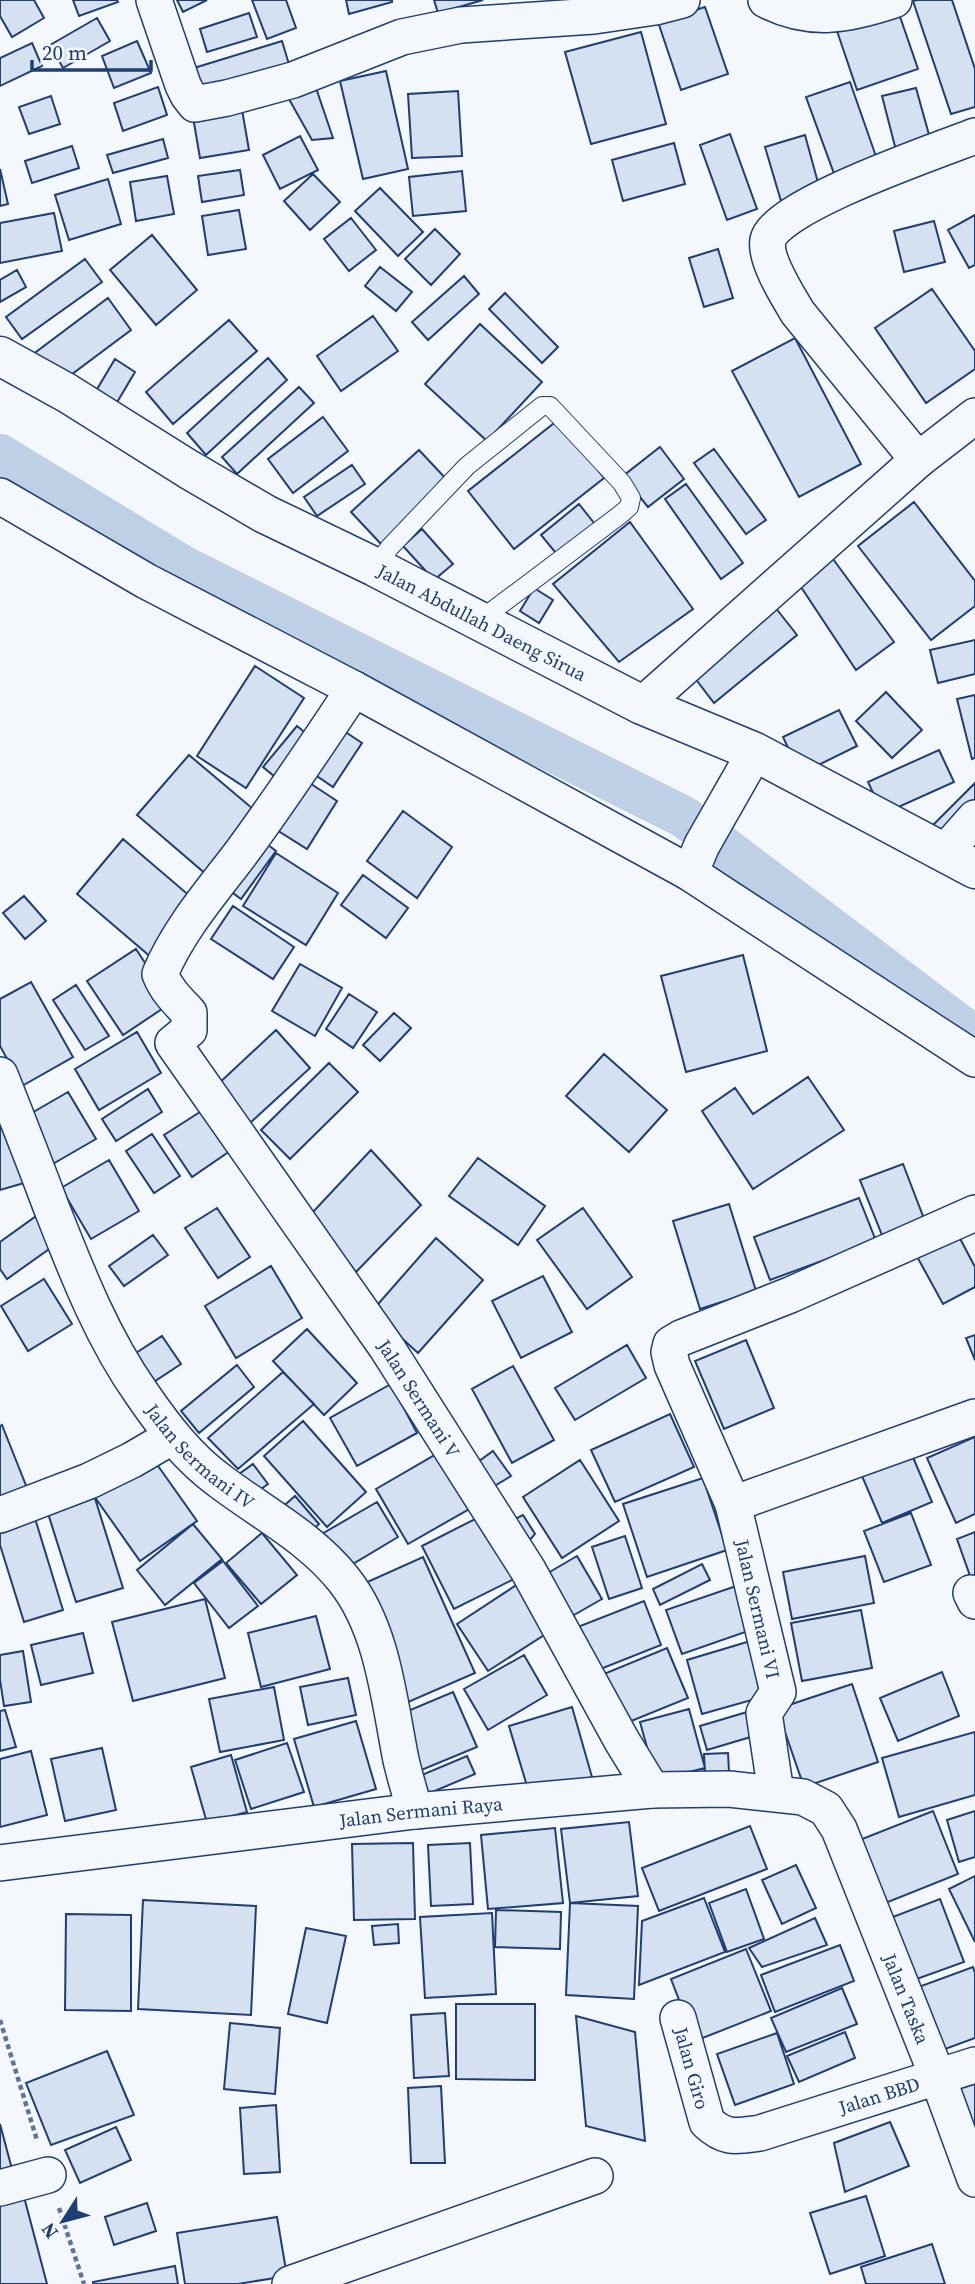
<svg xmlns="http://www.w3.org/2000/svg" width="975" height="2284" font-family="'Source Serif 4',serif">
	<rect width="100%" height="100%" fill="#f4f7fb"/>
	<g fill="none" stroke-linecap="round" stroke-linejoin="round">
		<!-- canal -->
		<path stroke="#bed0e5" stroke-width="42" d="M0,455L184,567L684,817L975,1037"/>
	</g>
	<!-- building -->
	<path fill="#d5e0f0" stroke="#1d3f73" stroke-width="2" d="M0,0H34L44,18L12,37L0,16Z
		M73,0H117L118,2L79,16Z
		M177,0H207L183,12Z
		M252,0H286L296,28L267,39Z
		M346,0H392V2L349,14Z
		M434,0H483L438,13Z
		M917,0H952L975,69V107L951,114L913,1Z
		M705,7L728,74L681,90L658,22Z
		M897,8L918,69L857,90L836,28Z
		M249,13L257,37L207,52L200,29Z
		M97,18L110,41L63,68L50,45Z
		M641,32L666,124L591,144L565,52Z
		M137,41L151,73L114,88L102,56Z
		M282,41L291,71L203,98L194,68Z
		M32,43L42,66L0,86V58Z
		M386,71L408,169L363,179L340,81Z
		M314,82L333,138L312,140L285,92Z
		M850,82L879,165L836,179L806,97Z
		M158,87L167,115L123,131L114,103Z
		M916,88L933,149L898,158L882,96Z
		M458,91L462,156L412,158L408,94Z
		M51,96L60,124L29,134L19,107Z
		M241,104L249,150L200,158L192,111Z
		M730,134L757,209L727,220L700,145Z
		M805,135L820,190L781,201L765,147Z
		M300,136L318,170L280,189L263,155Z
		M163,139L168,158L113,173L107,155Z
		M674,143L685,184L623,201L612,160Z
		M72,146L79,168L32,183L25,161Z
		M0,169L8,204L0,206Z
		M240,170L244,195L202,202L198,176Z
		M462,171L466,211L413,216L409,177Z
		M313,174L340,202L310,230L284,201Z
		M167,176L174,214L136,221L130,182Z
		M108,179L121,224L69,240L55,195Z
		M380,188L423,232L398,256L355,211Z
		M239,210L246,249L208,255L202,216Z
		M54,213L62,251L0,263V223Z
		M975,215V265L969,268L948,230Z
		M351,218L376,250L349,271L324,239Z
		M934,221L945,262L904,272L894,231Z
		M435,229L460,254L431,285L405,259Z
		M152,235L197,290L156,325L110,270Z
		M718,249L733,298L704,307L689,258Z
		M85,259L102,282L22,339L6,317Z
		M380,267L412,292L396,311L365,286Z
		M17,270L26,287L0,302V280Z
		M464,276L479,294L428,340L412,322Z
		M932,289L975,351V369L926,403L875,328Z
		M505,293L558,347L542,363L489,309Z
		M108,298L131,330L56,386L32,355Z
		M373,316L398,351L341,391L317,356Z
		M229,320L257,351L173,424L146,392Z
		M480,324L542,382L487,441L425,384Z
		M795,338L861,464L799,497L732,371Z
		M268,358L287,380L206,455L187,433Z
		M115,359L135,372L113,409L93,396Z
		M299,387L314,403L237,474L222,457Z
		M323,417L348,451L293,493L268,459Z
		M558,420L604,478L514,549L468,491Z
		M660,447L684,479L648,507L623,476Z
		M714,449L766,520L746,534L694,463Z
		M419,450L448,481L381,544L351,512Z
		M352,465L365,484L317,516L304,497Z
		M686,484L743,563L721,579L665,499Z
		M914,502L975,581V606L931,640L858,546Z
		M579,504L598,528L560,558L541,535Z
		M630,522L693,609L619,662L553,584Z
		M422,529L453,564L434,580L403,546Z
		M833,559L894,642L856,670L799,584Z
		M534,588L553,600L539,623L520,611Z
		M771,602L797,635L714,703L688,669Z
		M975,640V674L938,683L930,650Z
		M255,666L304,698L246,788L197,756Z
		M886,692L922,730L892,758L856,721Z
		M975,695V758L972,759L957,699Z
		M839,710L857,746L800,774L783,737Z
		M297,726L314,740L280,781L263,767Z
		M338,727L362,743L333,787L308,770Z
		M939,750L954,782L883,814L868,782Z
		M189,755L259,814L207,875L137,815Z
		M302,778L337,801L307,849L272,827Z
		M975,783V810L946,839L933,825Z
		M403,811L452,847L417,898L367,861Z
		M256,836L276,851L241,899L221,884Z
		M123,839L198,903L152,958L77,894Z
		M276,853L338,893L306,945L243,906Z
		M363,875L408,908L386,938L341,905Z
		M24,896L46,921L25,939L3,913Z
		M233,906L294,947L273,979L211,939Z
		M136,949L171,1003L123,1035L87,981Z
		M743,955L767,1051L686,1072L661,976Z
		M300,964L342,988L315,1036L272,1011Z
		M31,982L73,1057L22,1086L0,1046V999Z
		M76,985L109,1036L85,1050L53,1000Z
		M349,994L377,1012L353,1048L326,1029Z
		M394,1013L411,1028L380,1061L363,1045Z
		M276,1030L310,1068L250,1123L216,1086Z
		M137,1032L161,1073L99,1110L75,1069Z
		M604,1054L667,1110L629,1152L566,1096Z
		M329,1063L358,1092L290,1159L261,1130Z
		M808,1077L844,1130L753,1189L702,1111L735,1088L753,1114Z
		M148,1089L162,1112L116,1141L102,1119Z
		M68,1092L96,1139L51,1165L23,1118Z
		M203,1110L230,1151L192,1177L164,1135Z
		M0,1117L24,1183L0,1190Z
		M152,1134L180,1176L154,1193L126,1151Z
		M371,1150L421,1205L356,1272L311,1214Z
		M478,1158L545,1206L518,1245L449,1196Z
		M109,1160L139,1211L91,1239L61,1188Z
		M903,1164L926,1224L884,1240L860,1180Z
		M859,1198L876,1241L770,1280L754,1237Z
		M729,1204L756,1291L700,1309L673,1221Z
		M217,1208L250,1257L218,1278L185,1228Z
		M583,1208L632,1277L587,1309L537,1240Z
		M39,1214L59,1242L7,1279L0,1269V1242Z
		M955,1229L975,1267V1287L943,1304L914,1251Z
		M153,1235L168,1255L124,1286L109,1266Z
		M436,1238L483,1280L418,1353L372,1311Z
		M271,1266L302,1318L236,1358L205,1306Z
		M543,1276L572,1332L521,1358L492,1301Z
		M44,1279L72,1324L28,1351L1,1306Z
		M307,1329L357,1383L324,1415L273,1361Z
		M975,1335V1360L966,1338Z
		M162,1336L181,1364L152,1383L133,1355Z
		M746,1340L774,1408L724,1429L695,1361Z
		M627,1345L646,1378L575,1420L555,1388Z
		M237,1365L254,1387L199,1433L181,1411Z
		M513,1366L554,1440L512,1463L472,1389Z
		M283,1372L314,1404L238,1469L208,1438Z
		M391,1384L417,1433L357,1466L330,1418Z
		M670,1414L694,1467L615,1502L591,1450Z
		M303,1421L366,1492L327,1527L264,1456Z
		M2,1425L27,1488L0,1499V1426Z
		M975,1437V1514L956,1523L927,1458Z
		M493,1451L511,1476L488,1490L471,1467Z
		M440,1452L471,1508L408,1544L376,1489Z
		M912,1455L932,1502L882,1523L862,1476Z
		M151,1456L197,1521L140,1561L94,1496Z
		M580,1460L619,1521L562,1558L523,1497Z
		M253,1464L268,1484L251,1496L235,1477Z
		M703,1478L727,1550L647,1577L623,1504Z
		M93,1492L123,1588L76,1602L46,1507Z
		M295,1496L319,1524L303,1539L279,1510Z
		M377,1502L398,1537L341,1571L320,1535Z
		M911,1513L931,1565L884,1582L864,1531Z
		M485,1514L518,1577L454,1609L422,1546Z
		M34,1515L63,1610L24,1622L0,1545V1526Z
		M523,1515L535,1534L522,1549L505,1524Z
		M193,1524L222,1559L165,1605L137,1570Z
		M975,1532V1590L957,1539Z
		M262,1533L297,1575L261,1604L226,1563Z
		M625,1536L642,1588L609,1599L592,1547Z
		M577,1556L602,1599L560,1623L536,1580Z
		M865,1556L874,1603L792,1619L783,1572Z
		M423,1557L475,1673L406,1703L354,1588Z
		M223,1561L258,1606L229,1628L194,1583Z
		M702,1564L710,1580L660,1605L653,1589Z
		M521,1582L552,1630L488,1671L457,1624Z
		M739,1585L754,1629L682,1654L666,1610Z
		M205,1599L225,1678L133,1701L112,1622Z
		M644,1601L661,1645L588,1674L570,1630Z
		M861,1610L872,1668L802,1681L791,1623Z
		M316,1616L330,1669L261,1687L248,1633Z
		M83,1633L93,1673L41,1685L31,1645Z
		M757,1639L773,1694L702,1714L687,1660Z
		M667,1648L688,1698L619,1726L599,1676Z
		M23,1651L31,1702L4,1706L0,1680V1655Z
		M524,1655L547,1695L488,1730L464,1689Z
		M942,1672L959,1716L898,1741L880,1698Z
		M348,1678L356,1715L308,1725L300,1687Z
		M852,1684L878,1762L804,1787L777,1709Z
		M274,1687L284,1740L220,1752L209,1699Z
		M453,1692L477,1747L419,1771L396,1716Z
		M572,1707L592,1777L530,1796L509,1726Z
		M689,1709L705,1768L656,1780L640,1722Z
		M5,1710L16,1747L0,1751V1711Z
		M747,1712L754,1736L707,1750L700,1726Z
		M356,1721L376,1789L314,1807L294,1739Z
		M975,1732V1795L899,1817L882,1758Z
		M287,1743L304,1792L251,1809L235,1760Z
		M102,1748L116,1810L65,1821L51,1759Z
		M31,1751L47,1815L0,1827V1759Z
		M728,1753L729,1772L705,1773L704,1754Z
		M231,1755L247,1812L207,1823L191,1767Z
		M467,1756L475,1774L418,1798L410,1780Z
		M933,1811L958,1874L878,1906L852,1843Z
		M975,1811V1857L959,1862L947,1820Z
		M629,1822L638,1896L570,1903L561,1829Z
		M750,1826L767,1869L659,1911L642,1868Z
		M555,1828L563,1903L488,1909L481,1835Z
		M413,1843L415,1919L354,1920L352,1844Z
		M470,1843L473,1904L431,1906L428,1845Z
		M796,1865L816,1908L782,1924L762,1880Z
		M975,1876V1942L949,1889Z
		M746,1889L764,1939L727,1952L709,1903Z
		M704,1898L725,1952L639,1985L642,1921Z
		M940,1899L964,1962L914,1980L890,1918Z
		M143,1900L256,1906L251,2015L138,2009Z
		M570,1903L638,1906L634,1999L566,1995Z
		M496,1910L561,1912L560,1949L495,1947Z
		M492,1913L496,1994L425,1998L420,1917Z
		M66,1914L131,1915V2011L65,2010Z
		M815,1918L827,1945L762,1967L749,1948Z
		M398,1924L399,1943L374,1945L372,1926Z
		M306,1928L346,1936L327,2023L288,2014Z
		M840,1945L854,1981L775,2012L761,1975Z
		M746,1949L771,2011L695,2041L671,1979Z
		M973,1967L975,1973V2038L937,2052L913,1989Z
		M842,1988L857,2024L786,2052L771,2018Z
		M456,2004H535V2080L456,2079Z
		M445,2013L449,2076L414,2078L411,2015Z
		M576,2016L635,2032L645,2141L586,2126Z
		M230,2023L280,2028L275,2094L224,2089Z
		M845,2032L855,2058L799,2082L787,2056Z
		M777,2033L794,2084L735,2105L717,2054Z
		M107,2051L134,2115L51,2145L26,2083Z
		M975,2071V2140L945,2081Z
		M441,2086L445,2163H411L408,2088Z
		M276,2105L280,2172L244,2174L240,2108Z
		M890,2122L909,2166L845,2192L834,2143Z
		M0,2124L13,2173L0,2176Z
		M116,2127L131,2160L80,2183L65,2150Z
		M23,2193L47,2284H0V2199Z
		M866,2196L885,2256L830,2274L810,2213Z
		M147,2203L156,2231L114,2245L105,2217Z
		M277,2217L287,2276L238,2284H185L177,2233Z
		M932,2244L945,2284H866L861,2267Z
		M175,2266L178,2284H93V2282Z"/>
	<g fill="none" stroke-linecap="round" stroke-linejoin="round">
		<!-- lane casing -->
		<g stroke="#1d3f73" stroke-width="20">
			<path id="lane" d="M375,567L390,547L467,466L542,406H550L622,483L631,498L629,507L621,514L479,621"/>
		</g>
		<!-- street casing -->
		<g stroke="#1d3f73" stroke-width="38">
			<g id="street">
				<path d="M154,0L183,85L188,95L195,104L227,98L293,80L402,37L461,25L594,16L655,7L682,0"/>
				<path d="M766,0C810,23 849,15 894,0"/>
				<path d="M918,460L798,313C789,298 764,259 768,240C775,206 939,150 975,136"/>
				<path d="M0,496L146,581L354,689L690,873L975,1059"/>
				<path id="s1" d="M354,689C318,743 283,796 244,849C215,888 179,928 160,974C167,991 177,1000 189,1013V1030L173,1043L387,1348L528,1570L622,1741L652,1790"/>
				<path d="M642,705L918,460L975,416"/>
				<path d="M944,853L975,818"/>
				<path d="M690,873L702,845L755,752"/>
				<path id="s2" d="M0,1075C17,1118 34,1161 50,1204C76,1270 101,1336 142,1394C164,1426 188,1458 220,1481C262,1513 311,1538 344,1580C383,1629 389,1700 401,1760C405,1777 410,1794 415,1811"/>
				<path d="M733,1504L975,1417"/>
				<path d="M0,1515L89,1481L132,1460L173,1436"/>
				<path d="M971,1593L975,1601"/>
				<path d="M776,1793L764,1713L778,1692L733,1504L672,1365L669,1352L671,1344L681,1338L790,1295L975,1213"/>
				<path id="s3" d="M0,1863L415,1811L652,1790L729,1789L803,1797L826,1809L839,1829L938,2078L975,2179"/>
				<path id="s4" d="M678,2018L707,2122C726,2140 737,2136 760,2133L975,2065"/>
				<path d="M0,2188L48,2175"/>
				<path d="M290,2284L595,2176"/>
			</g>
		</g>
		<!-- secondary casing -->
		<g stroke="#1d3f73" stroke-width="41">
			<g id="secondary">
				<path id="s5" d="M0,356L67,393L188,469L265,514L375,567L642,705L755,752L975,869"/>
			</g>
		</g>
		<!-- path -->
		<path stroke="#5e769c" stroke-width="4.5" stroke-dasharray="5 3.5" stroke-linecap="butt" d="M0,2020L37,2140
			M59,2208L84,2284"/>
		<!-- lane -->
		<use href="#lane" stroke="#f4f7fb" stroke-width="18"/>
		<!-- street -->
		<use href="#street" stroke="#f4f7fb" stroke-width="35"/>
		<!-- secondary -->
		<use href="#secondary" stroke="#f4f7fb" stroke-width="38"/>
	</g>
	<g text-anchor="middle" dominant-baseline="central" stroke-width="5" stroke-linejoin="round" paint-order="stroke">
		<!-- street labels -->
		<g font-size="19" fill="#1d3f73" stroke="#f4f7fb">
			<text stroke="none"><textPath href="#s5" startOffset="551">Jalan Abdullah Daeng Sirua</textPath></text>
			<text stroke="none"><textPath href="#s1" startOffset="864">Jalan Sermani V</textPath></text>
			<text stroke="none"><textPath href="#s2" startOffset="436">Jalan Sermani IV</textPath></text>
			<text transform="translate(758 1609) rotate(77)">Jalan Sermani VI</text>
			<text stroke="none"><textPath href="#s3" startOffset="424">Jalan Sermani Raya</textPath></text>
			<text stroke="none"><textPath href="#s3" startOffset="1040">Jalan Taska</textPath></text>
			<text stroke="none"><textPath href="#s4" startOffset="52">Jalan Giro</textPath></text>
			<text stroke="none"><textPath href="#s4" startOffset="290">Jalan BBD</textPath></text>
		</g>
	</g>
	<!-- north arrow -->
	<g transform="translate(63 2221) rotate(234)" stroke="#f4f7fb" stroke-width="5" paint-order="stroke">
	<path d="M0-5L12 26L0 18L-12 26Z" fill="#1d3f73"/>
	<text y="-10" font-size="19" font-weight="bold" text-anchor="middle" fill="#1d3f73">N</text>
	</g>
	<!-- scale -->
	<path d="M32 60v10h119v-10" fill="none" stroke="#1d3f73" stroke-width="3.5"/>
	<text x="42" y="60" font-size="21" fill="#1d3f73" stroke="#f4f7fb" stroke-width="5" paint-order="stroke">20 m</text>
</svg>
